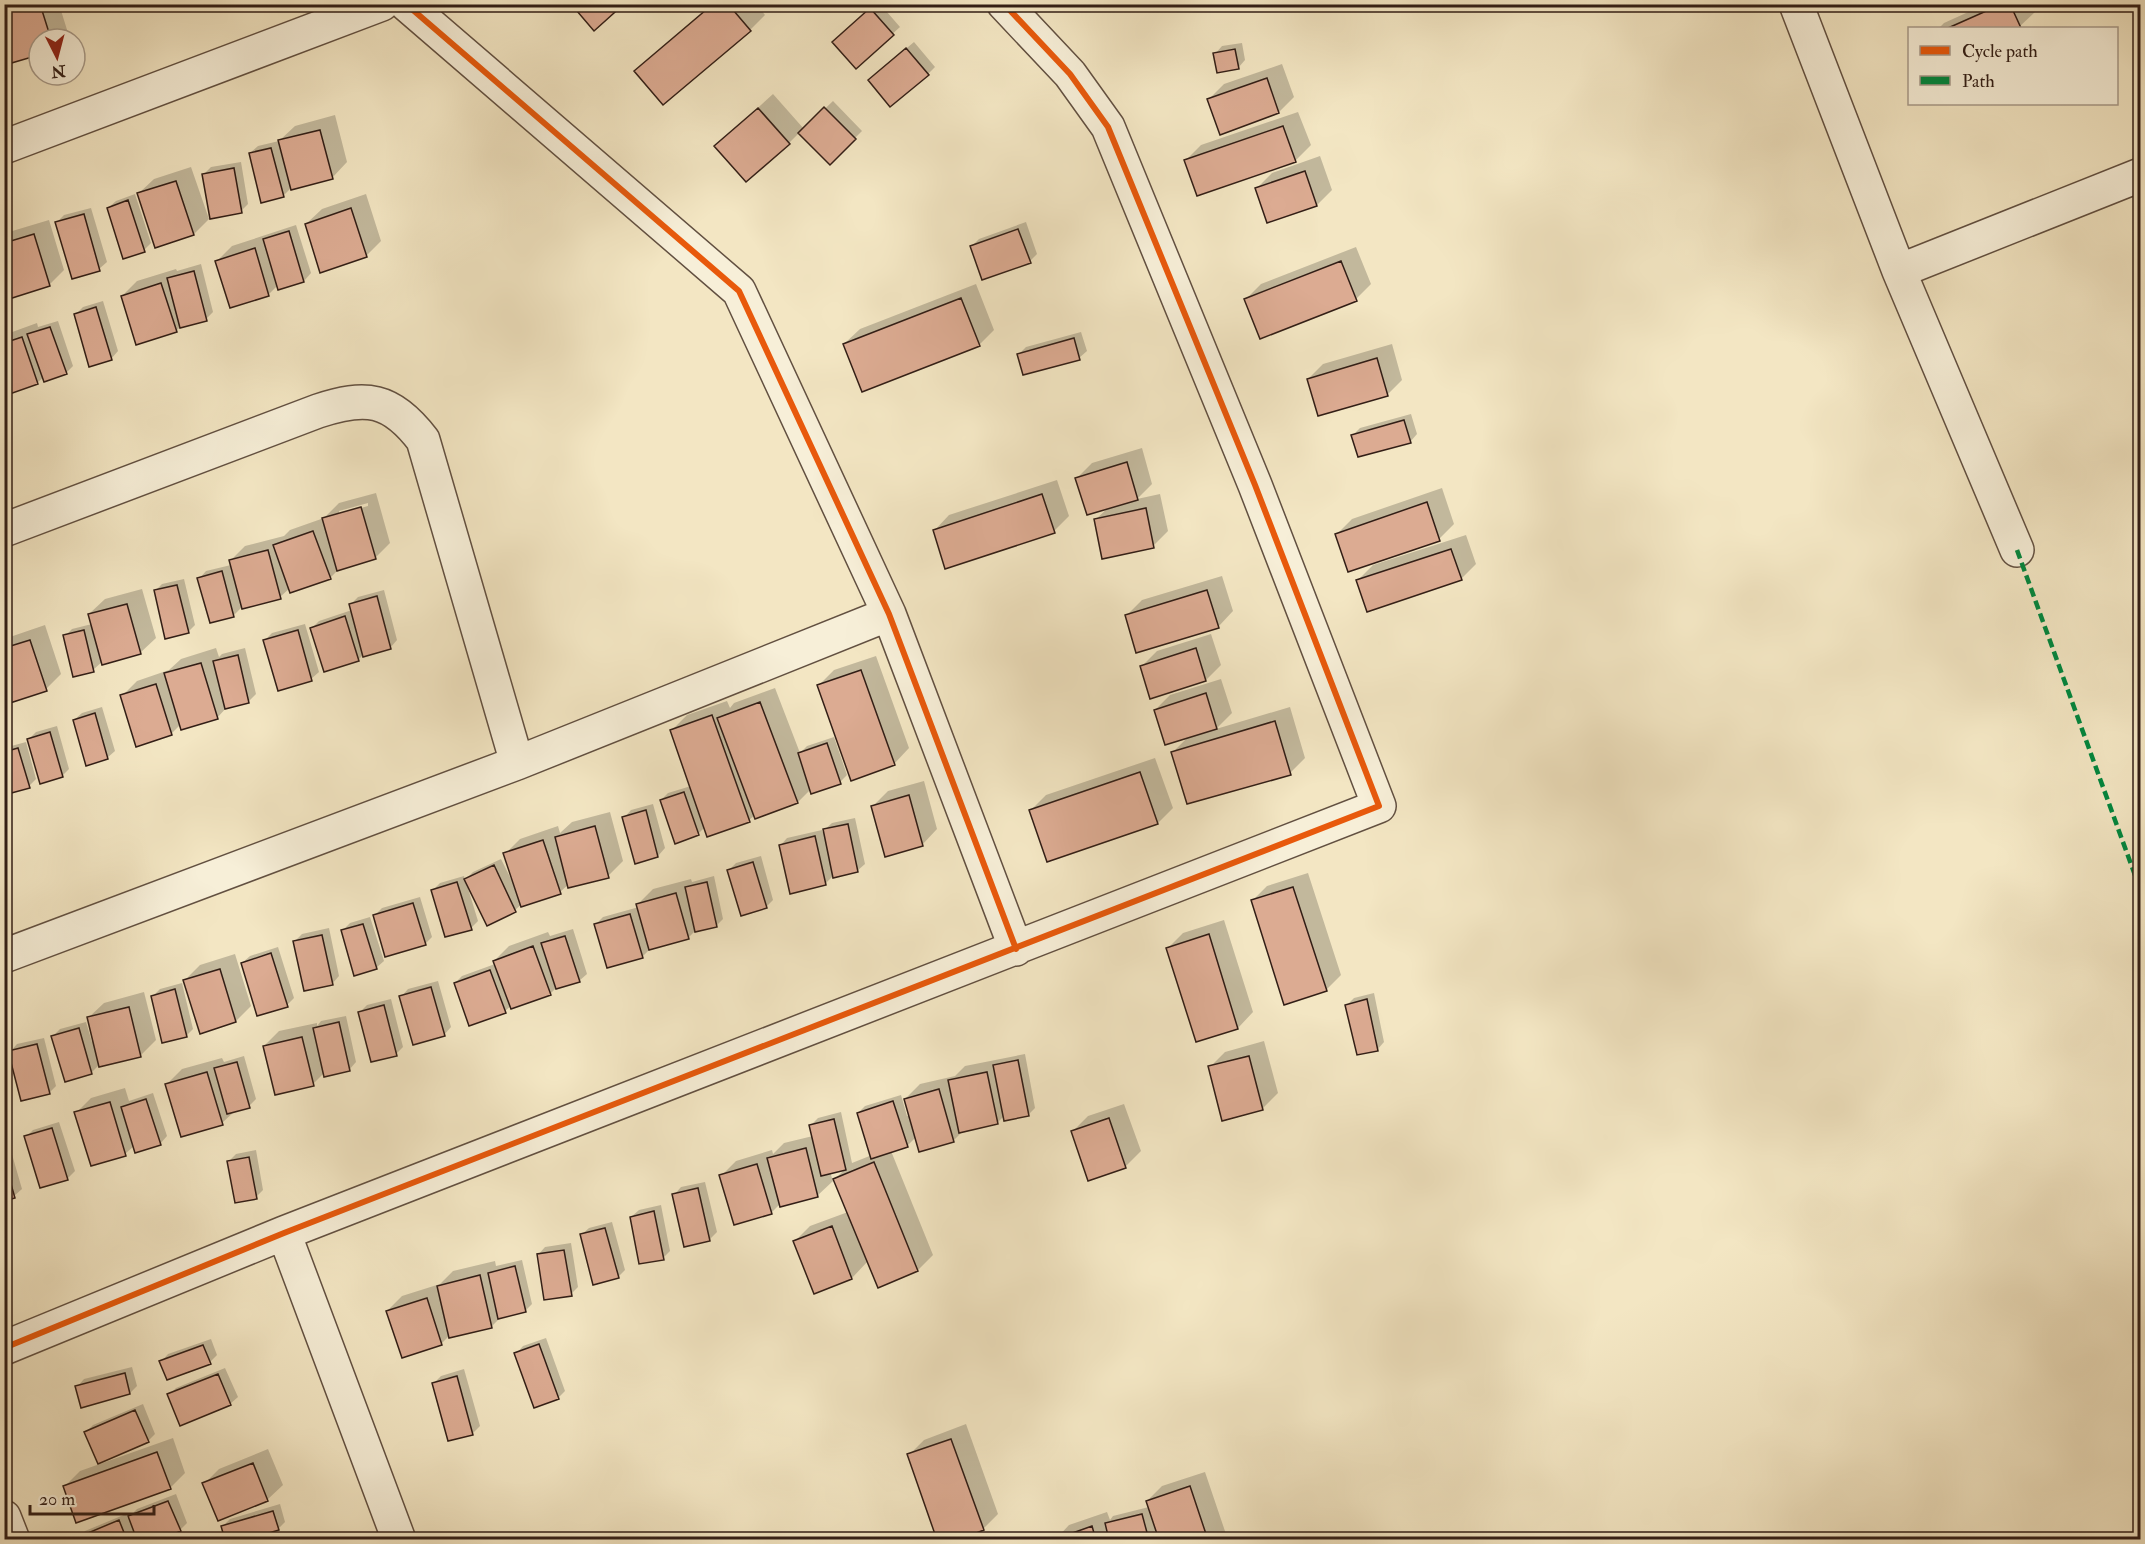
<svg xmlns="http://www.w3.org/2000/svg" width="2145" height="1544" font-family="'IM FELL Double Pica',serif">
	<rect width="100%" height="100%" fill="#f3e6c3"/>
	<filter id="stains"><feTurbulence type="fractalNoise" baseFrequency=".00333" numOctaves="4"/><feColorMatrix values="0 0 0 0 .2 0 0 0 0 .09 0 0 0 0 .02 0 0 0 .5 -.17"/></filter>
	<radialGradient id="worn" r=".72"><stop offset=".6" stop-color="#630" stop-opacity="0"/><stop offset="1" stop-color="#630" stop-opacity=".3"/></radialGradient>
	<!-- shadow -->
	<path fill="#0003" fill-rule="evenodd" d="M4,4H59L68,33L63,39H39V53Z
		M712,4H756L765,15L750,30L636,71Z
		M876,4H880L900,27L856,67L841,35Z
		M1986,4H2032L2035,12L2018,28H1939L1944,23Z
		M914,42L935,67L928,74L877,73Z
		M1242,43L1245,60L1238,68L1215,54L1222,46Z
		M1282,64L1294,97L1279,112L1209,99L1224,84Z
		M773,94L804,129L833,101L862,131L830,163L800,132L789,143L716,146Z
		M1298,112L1311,145L1296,160L1198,194L1186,160L1201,145Z
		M335,115L347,162L332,178L292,187L283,196L250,153L258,146L279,141L295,126Z
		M1320,156L1332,190L1317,205L1268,221L1257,188L1272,173Z
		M241,162L248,204L241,211L204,174L211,167Z
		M191,167L209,219L194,234L138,194L154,179Z
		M135,194L151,243L144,250L108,208L116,201Z
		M366,194L381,241L366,256L306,224L322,209Z
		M91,208L107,262L99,269L57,222L64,215Z
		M49,220L64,270L49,285L9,296L4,300V237L9,232Z
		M1026,222L1037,254L1030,261L971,247L979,239Z
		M296,225L311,273L304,281L278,285L268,295L217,261L232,246Z
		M1356,247L1371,284L1356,299H1246L1261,284Z
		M201,264L213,312L206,319L181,326L176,331L122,296L137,281L176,269L177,271Z
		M976,284L994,330L979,345L844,344L860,329Z
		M103,301L118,351L111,359L76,314L83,307Z
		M58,321L73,366L66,373L44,377L37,383L4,395V335L37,323L38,327Z
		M1081,332L1087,351L1079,358L1019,354L1026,347Z
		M1392,344L1402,380L1387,395L1308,379L1323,364Z
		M1411,414L1417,434L1410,442L1353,435L1360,428Z
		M1142,448L1152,484L1137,499L1160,494L1168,531L1153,546L1095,520L1108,508L1077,478L1092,463Z
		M1057,480L1069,516L1054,531H934L949,515Z
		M1442,488L1454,524L1439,539L1337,534L1352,519Z
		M376,493L390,543L375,558L339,569L330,578L290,588L280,597L242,607L234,615L211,622L199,579L206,571L231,565L230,561L245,546L284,536L290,530L324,518L339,503ZM368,503V506L339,514V511Z
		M1466,535L1476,564L1461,579L1358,580L1373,565Z
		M1222,576L1233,611L1218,627L1127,615L1142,600Z
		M184,579L195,625L188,632L155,591L162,584Z
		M142,589L156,638L140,653L103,661L93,670L65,636L72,629L92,624L89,614L105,599Z
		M384,590L397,640L390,648L364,654L358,660L312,628L319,621L352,610L351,604L358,597Z
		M305,624L319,672L311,679L265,640L272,633Z
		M45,625L61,674L46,689L9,694L4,698V643L10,637Z
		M1211,634L1221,665L1206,680L1151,697L1142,666L1157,651Z
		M216,648L219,657L222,654L245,648L256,694L249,701L228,706L217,718L181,724L171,734L122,696L137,681L169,670L181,659Z
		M876,656L909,748L894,764L819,685L834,670Z
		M1221,679L1232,713L1216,729L1290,707L1305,758L1290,773L1173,752L1188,737L1155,710L1170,695Z
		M775,688L800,753L807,746L834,737L847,775L840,782L811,789L798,802L755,815L749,820L705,827L698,834L661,800L668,793L691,786L672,730L687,715L727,701L730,708L734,703Z
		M102,707L115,751L107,758L74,720L82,713Z
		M57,726L69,769L62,776L28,740L36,732Z
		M26,742L36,779L29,786L4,793V748Z
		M1155,758L1173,808L1158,823L1048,860L1031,810L1046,795Z
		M924,781L937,829L922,845L873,806L888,791Z
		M653,804L665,848L658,856L624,818L631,810Z
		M610,812L623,861L608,876L569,884L560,892L522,904L515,910L488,924L469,884L467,885L478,921L471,928L433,890L440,883L464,876L465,880L473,872L501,859L512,881L514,880L505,854L520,839L558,826L560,833L572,822Z
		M855,818L865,864L857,871L833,876L825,884L780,846L787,838L822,830V832L832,823Z
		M761,856L773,900L766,907L729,870L736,863Z
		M1308,873L1341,975L1326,990L1252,901L1267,886Z
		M714,876L723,919L716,926L695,931L688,938L649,950L642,957L596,924L603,917L639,907L638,904L653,889L691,879L692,882Z
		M420,897L432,937L425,944L375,915L382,908Z
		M370,917L384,961L376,968L343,930L350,923Z
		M1224,920L1253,1012L1238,1028L1197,1041L1168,948L1183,933Z
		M329,928L339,976L332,984L295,941L302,934Z
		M573,929L587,974L579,981L556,988L550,994L512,1008L511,1006L505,1011L455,983L462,976L495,964L494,961L509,946L548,932L550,936Z
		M278,947L294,998L287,1005L242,963L250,956Z
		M235,954L251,1006L236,1021L185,980L200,965Z
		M438,981L451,1027L444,1035L401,997L408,989Z
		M182,983L193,1029L186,1036L153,996L160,989Z
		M144,992L156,1040L141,1055L100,1064L91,1073L53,1036L60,1029L86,1022L92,1042L94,1041L88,1018L104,1003Z
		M1374,993L1384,1042L1377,1050L1347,1005L1354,998Z
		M391,999L403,1047L396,1054L360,1012L367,1005Z
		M346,1016L356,1062L349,1070L324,1073L313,1084L264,1046L279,1031L317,1023V1026L321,1021Z
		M44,1038L56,1086L49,1093L10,1052L17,1044Z
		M1264,1041L1278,1093L1263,1108L1210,1067L1225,1052Z
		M1025,1054L1035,1108L1028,1115L1004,1116L997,1123L964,1130L953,1141L916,1137L907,1146L891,1151L933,1255L918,1270L878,1286L868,1261L852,1278L795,1241L810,1226L848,1212L835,1179L845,1169L830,1172L833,1181L817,1196L780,1204L771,1213L721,1176L736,1161L772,1150L773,1154L784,1143L813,1136L811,1125L818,1118L841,1112L852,1163L872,1155L858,1113L865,1106L901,1095L907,1116L910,1115L905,1099L920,1084L955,1076L965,1066Z
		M244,1056L256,1099L249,1106L235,1111L222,1123L167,1084L182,1069L222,1058L224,1062Z
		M4,1077L11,1098L4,1105Z
		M125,1088L129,1101L153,1093L167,1136L160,1144L134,1146L125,1154L92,1164L76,1113L91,1098Z
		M1124,1104L1141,1151L1125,1167L1073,1131L1088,1116Z
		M59,1122L75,1171L68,1178L41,1186L26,1137L33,1130Z
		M9,1144L22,1189L14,1196L4,1200V1145Z
		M256,1150L263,1190L256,1197L229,1161L236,1154Z
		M705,1182L717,1232L710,1239L685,1245L674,1195L681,1187Z
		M661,1205L670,1251L663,1258L631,1217L639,1210Z
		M612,1222L625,1270L618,1277L581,1235L589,1228Z
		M571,1243L578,1287L571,1294L538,1255L545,1247Z
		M522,1260L532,1304L525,1311L502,1316L492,1326L450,1335L442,1343L403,1356L387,1311L402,1296L440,1284L453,1271L495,1261L496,1266Z
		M546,1338L565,1391L558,1398L516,1354L523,1346Z
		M211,1339L217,1355L210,1362H161L168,1354Z
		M132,1367L137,1386L130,1393L77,1387L84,1379Z
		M225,1368L238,1397L230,1404L169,1395L176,1388Z
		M464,1369L480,1426L473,1433L449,1440L434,1383L441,1376Z
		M143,1404L155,1434L148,1441L86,1432L93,1425Z
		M966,1424L998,1514L983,1529L909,1455L924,1440Z
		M173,1438L185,1473L170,1488L65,1486L80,1471Z
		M268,1449L283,1485L267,1500L204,1484L219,1469Z
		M1205,1472L1228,1540H1161L1157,1529L1155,1530L1157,1540H1055L1069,1525L1107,1512L1110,1520L1113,1516L1149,1507L1147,1501L1162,1486Z
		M176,1494L187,1523L180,1530L155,1540H78L85,1531L126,1514L128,1518L137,1509Z
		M280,1504L285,1522L278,1529L223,1526L230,1519Z
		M774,1532L777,1540H755Z"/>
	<!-- building -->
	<path fill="#dcab92" stroke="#321e16" stroke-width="1.5" d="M4,4H40L51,39H39V55L8,64L4,55Z
		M571,4H624L594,31Z
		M713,4H728L751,31L663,105L634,71Z
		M2002,4H2010L2021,28H1948Z
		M870,8L894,35L856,69L832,42Z
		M906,48L929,75L890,107L868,80Z
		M1235,49L1239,69L1217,73L1213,53Z
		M1267,78L1279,113L1220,135L1207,99Z
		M824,107L856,139L830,165L798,133Z
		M758,108L790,144L746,182L714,146Z
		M1283,126L1296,162L1197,196L1184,160Z
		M320,130L333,179L291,190L278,140Z
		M271,148L284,197L261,203L249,153Z
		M234,168L242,213L210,219L202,174Z
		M1305,171L1317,206L1267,223L1255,188Z
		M176,181L194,235L155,248L137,193Z
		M128,200L145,252L123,259L107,208Z
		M351,208L367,257L320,273L305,224Z
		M84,214L100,271L72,279L55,222Z
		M1018,229L1031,263L982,280L970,246Z
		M289,231L304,282L278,290L263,239Z
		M34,234L50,286L9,299L4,285V243Z
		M255,248L269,296L230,308L215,261Z
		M1341,261L1357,301L1260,339L1244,299Z
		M194,271L207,321L180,328L167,278Z
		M161,283L177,332L136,345L121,296Z
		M961,298L980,346L862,392L843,344Z
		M96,307L112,360L89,367L74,314Z
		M50,327L67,374L44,382L27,334Z
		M22,337L38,384L4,396V343Z
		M1074,338L1080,360L1023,375L1017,354Z
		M1377,358L1388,396L1318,416L1307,379Z
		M1404,420L1411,443L1358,457L1351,435Z
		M1127,462L1138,500L1087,515L1075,478Z
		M1042,494L1055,533L945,569L933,530Z
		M1427,502L1440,541L1348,572L1335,534Z
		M361,507L376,559L337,571L322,518Z
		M1146,508L1154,548L1102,559L1094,519Z
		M313,531L331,579L290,593L273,545Z
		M1451,549L1462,580L1367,612L1356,580Z
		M268,550L281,599L242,609L229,560Z
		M222,571L234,617L210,623L197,578Z
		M177,585L189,633L165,639L154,590Z
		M1207,590L1219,628L1136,653L1125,615Z
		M377,596L391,649L363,657L349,604Z
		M127,604L141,654L102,665L88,614Z
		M345,616L359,661L324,672L310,628Z
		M84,630L94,672L73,677L63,635Z
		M298,630L312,681L278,691L263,640Z
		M30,640L47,691L10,703L4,685V648Z
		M1196,648L1206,681L1150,699L1140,666Z
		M238,655L249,703L225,709L213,661Z
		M201,663L218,719L181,730L164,673Z
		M861,670L895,765L851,781L817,685Z
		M156,684L172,735L136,747L120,695Z
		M1206,693L1217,729L1165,745L1154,710Z
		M760,702L798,803L755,819L717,718Z
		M95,713L108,759L86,766L73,720Z
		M712,715L750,822L707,837L670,730Z
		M1275,721L1291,775L1187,804L1171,752Z
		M50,732L63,777L40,784L27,739Z
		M827,743L841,784L811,794L798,753Z
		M18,748L30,788L4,795V752Z
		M1140,772L1158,824L1047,862L1029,810Z
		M684,792L699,835L675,844L660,800Z
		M909,795L923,846L885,857L871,806Z
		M646,810L658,857L635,864L622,817Z
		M848,824L858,872L833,878L823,829Z
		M595,826L609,878L568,888L555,837Z
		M815,836L826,885L790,894L779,845Z
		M543,840L561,894L521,907L503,853Z
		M753,862L767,908L741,916L727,870Z
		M494,865L516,912L487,926L464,879Z
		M457,882L472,930L445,937L431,890Z
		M707,882L717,927L695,932L685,887Z
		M1293,887L1327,991L1284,1005L1251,900Z
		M676,893L689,939L649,950L636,904Z
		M413,903L426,945L385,957L373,915Z
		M630,914L643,958L607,968L594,924Z
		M363,924L377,969L354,976L341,930Z
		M1209,934L1238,1029L1196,1042L1166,948Z
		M322,935L333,985L304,991L293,941Z
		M565,936L580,982L556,989L541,943Z
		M533,946L551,995L511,1009L493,961Z
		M271,953L288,1007L257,1016L241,963Z
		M220,969L236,1022L200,1034L183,980Z
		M490,970L506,1013L469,1026L454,983Z
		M431,987L445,1036L413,1045L399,996Z
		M175,989L187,1037L162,1043L151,996Z
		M1367,999L1378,1051L1357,1055L1345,1005Z
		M384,1005L397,1056L371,1062L358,1012Z
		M129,1007L141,1057L99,1067L87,1017Z
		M339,1022L350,1071L324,1077L313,1028Z
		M79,1028L92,1074L65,1082L51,1036Z
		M302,1037L314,1086L275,1095L263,1046Z
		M37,1044L50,1094L21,1101L8,1051Z
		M1249,1056L1263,1110L1222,1121L1208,1066Z
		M1018,1060L1029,1116L1004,1121L993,1065Z
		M237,1062L250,1108L227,1114L214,1068Z
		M207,1072L223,1125L181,1137L165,1084Z
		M987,1072L998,1124L959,1133L948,1080Z
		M939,1089L954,1142L919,1152L904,1099Z
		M146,1099L161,1145L135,1153L121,1107Z
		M893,1101L908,1147L871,1159L857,1113Z
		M110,1102L126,1156L91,1166L74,1112Z
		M1109,1118L1126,1168L1088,1181L1071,1131Z
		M834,1119L846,1170L821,1176L809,1125Z
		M52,1128L68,1180L40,1188L24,1136Z
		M806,1148L818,1197L780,1207L767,1158Z
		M249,1157L257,1199L235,1203L227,1161Z
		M4,1160L15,1198L4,1201Z
		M874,1162L918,1271L878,1288L833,1179Z
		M757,1164L772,1214L734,1225L719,1175Z
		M698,1188L710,1241L684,1247L672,1194Z
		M654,1211L664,1260L639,1264L630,1217Z
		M832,1226L852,1279L814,1294L793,1241Z
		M605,1228L619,1278L593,1285L580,1234Z
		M564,1250L572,1296L544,1300L537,1254Z
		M515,1266L526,1312L498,1319L488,1273Z
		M480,1275L492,1328L449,1338L437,1286Z
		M427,1298L442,1345L402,1358L386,1311Z
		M539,1344L559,1399L534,1408L514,1353Z
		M203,1345L211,1364L167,1380L159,1361Z
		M125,1373L130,1394L81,1408L75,1386Z
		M218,1374L231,1405L180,1426L167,1394Z
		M457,1376L473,1435L448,1441L432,1383Z
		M135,1410L149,1442L98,1464L84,1432Z
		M951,1439L984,1530L958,1540H937L907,1454Z
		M157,1452L171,1489L76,1523L63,1486Z
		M253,1463L268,1501L218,1521L202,1483Z
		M1190,1486L1208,1540H1159L1146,1501Z
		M168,1501L181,1531L159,1540H137L128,1516Z
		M273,1511L279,1530L245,1540H225L221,1526Z
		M1142,1514L1149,1540H1109L1105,1523Z
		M119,1520L127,1540H76V1538Z
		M1092,1526L1096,1540H1053Z"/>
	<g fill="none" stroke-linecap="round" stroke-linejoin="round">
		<!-- minor casing -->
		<g stroke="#625041" stroke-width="36">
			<path id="minor" d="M406,4L739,291L889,614L1016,949
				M1796,4L1899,271L2017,550
				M4,147L382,4
				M1899,271L2140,175
				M4,530L318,411C366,395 391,398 423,440L517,763
				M4,956L517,763L889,614
				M284,1233L399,1540
				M4,1348L284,1233L1379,806L1255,485L1108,127L1070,74L1004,4
				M4,1517L13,1540"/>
		</g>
		<!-- minor -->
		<use href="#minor" stroke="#f7efd8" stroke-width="33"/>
		<!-- quiet -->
		<path stroke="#00873e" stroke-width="4.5" stroke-dasharray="9 4.5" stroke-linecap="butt" d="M2017,550L2140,889"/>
		<!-- cycleway casing -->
		<g stroke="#f7efd8" stroke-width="10">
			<path id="cycleway" d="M406,4L739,291L889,614L1016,949
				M4,1348L284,1233L1379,806L1255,485L1108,127L1070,74L1004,4"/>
		</g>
		<!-- cycleway -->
		<use href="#cycleway" stroke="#e8590c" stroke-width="6"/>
	</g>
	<!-- margin -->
	<rect width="2145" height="1544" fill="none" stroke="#f3e6c3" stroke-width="24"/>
	<rect x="6" y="6" width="2133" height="1532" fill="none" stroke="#321e16" stroke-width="3"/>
	<rect x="12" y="12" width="2121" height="1520" fill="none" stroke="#321e16" stroke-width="1.5"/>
	<!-- legend -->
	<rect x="1908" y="27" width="210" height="78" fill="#f7efd8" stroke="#a89b8a" stroke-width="1.5"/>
	<rect x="1920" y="46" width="30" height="9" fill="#e8590c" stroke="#a89b8a" stroke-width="1.5"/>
	<text x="1962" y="57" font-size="18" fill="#321e16">Cycle path</text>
	<rect x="1920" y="76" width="30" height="9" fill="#00873e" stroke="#a89b8a" stroke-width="1.5"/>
	<text x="1962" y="87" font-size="18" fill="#321e16">Path</text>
	<!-- north arrow -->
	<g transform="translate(57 57) rotate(174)"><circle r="28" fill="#f7efd8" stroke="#a89b8a" stroke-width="1.5"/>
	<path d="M0-4.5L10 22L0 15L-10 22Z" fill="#8f2418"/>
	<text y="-9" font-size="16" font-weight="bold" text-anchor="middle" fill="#321e16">N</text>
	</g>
	<!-- scale -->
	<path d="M30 1505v9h124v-9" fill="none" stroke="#321e16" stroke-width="3"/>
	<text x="39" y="1505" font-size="18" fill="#321e16" stroke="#f7efd8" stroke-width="4.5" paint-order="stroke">20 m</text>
	<rect width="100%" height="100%" filter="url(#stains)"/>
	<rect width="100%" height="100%" fill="url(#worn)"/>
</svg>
